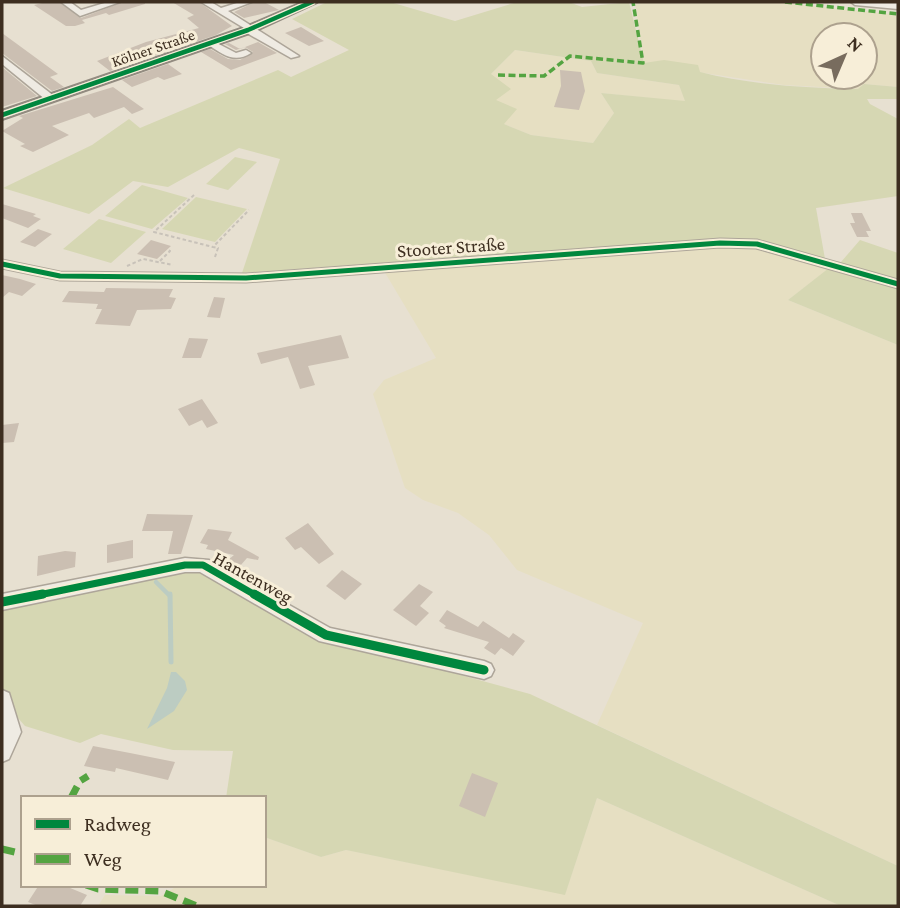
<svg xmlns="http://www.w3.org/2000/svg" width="900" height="908" font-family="'Crimson Pro',serif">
	<rect width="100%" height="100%" fill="#e7e0d1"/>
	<!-- farmland -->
	<path fill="#e6dfc2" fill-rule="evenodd" d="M635,2H776L898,15V87L864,84L859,89L784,85L644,64ZM823,35H865V77H823Z
		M515,50L591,61L597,73L679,85L686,102L601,93L614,113L593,143L531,135L504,124L495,101L491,74Z
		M736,245L761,248L830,268L788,300L898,345V866L597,725L643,623L517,570L489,535L458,513L423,500L405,488L373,394L384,380L436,358L384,271Z
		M597,798L841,906H98L105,895L161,896L179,885H264V837L321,857L346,850L565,894Z"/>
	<!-- green -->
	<path fill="#d6d7b3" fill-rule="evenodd" d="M327,2H390L455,21L517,2H569L582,7L629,2L644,63L664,60L698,65L700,72C751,85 806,88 858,89L864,84L898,87V99H867L870,104L898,119V196L816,208L825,259L841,262L860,240L898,253V345L788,300L829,268L761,248L736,245L382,263L242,273L280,159L239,148L168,187L133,181L89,214L3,188L92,145L129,119L140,128L278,70L291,77L349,50L292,19ZM515,50L591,61L597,73L679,85L685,101L601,93L614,113L593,143L531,135L504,124L517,109L496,100L511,89L491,74Z
		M235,157L257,162L228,190L206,184Z
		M142,185L188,198L152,229L105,216Z
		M196,197L247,209L215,242L162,229Z
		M99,219L146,232L111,263L63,249Z
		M194,569L206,572L314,635L530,694L898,866V906H841L597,798L565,895L346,850L321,857L264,837V798H226L233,751L173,750L101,734L80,743L25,726L18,718L2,724V607Z"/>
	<!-- water -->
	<path fill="#bcccc2" d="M171,672H176L185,681L187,690L174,711L147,729L167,688Z"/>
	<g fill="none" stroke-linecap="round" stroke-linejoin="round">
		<!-- stream-far1 -->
		<path stroke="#bcccc2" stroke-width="4.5" d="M156,582L170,596"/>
		<!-- stream -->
		<path stroke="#bcccc2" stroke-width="5" d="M170,594L171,662"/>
	</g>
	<!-- building -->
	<path fill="#cbbfb2" d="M46,2H59L81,18L123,2H145V4L109,15L106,13L82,20L85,23L75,26H66L34,5Z
		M172,2H199L232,26L216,35L110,71L97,61L146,42L199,28L187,18L194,15Z
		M255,2H264L279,10L244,18L234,12Z
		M301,27L324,41L309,46L285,33Z
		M2,33L58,74L50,77L64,87L52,91L2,53Z
		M258,42L277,53L231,70L201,52L210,49L228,59L240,60L253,52L245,47L236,50L225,44L229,43L240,49Z
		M168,64L182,74L164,80L158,77L132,87L122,80Z
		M2,67L37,96L2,107Z
		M560,70L581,72L585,91L579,110L554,107L561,86Z
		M113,87L144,109L132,114L124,107L94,118L89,113L52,126L69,135L33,152L20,146L25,144L2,131L23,118L19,116Z
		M2,204L36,214L33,216L41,219L28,228L2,218Z
		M851,213H862L871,231H866L869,237H857L850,223H855Z
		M38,229L52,234L35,247L20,242Z
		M151,240L171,246L157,259L137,254Z
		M2,275L20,279L36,284L22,296L9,292L2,298Z
		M106,288L173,289L169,297L176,298L171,309L137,310L130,326L95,324L102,309H96L98,304L62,302L69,291L104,292Z
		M214,297L225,298L220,318L207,317Z
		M341,335L349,358L308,366L315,385L300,389L288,357L261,364L257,353Z
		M189,338L208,339L201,358H182Z
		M202,399L218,423L207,428L202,420L189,426L178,409Z
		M19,423L14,442L2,443V425Z
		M147,514L193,515L181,554H168L173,531H142Z
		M308,523L334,554L319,564L301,547L295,550L285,538Z
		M208,529L232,532L228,540L259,557L258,560L247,558L240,566L228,560L234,555L206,549L208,545L200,543Z
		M133,540V558L107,563V545Z
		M65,551L76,552L75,567L37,576L38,556Z
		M342,570L362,584L345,600L326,586Z
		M419,584L433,592L420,606L429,613L416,626L393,610Z
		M447,610L478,627L483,621L509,638L513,633L525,641L513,656L501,648L495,655L484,648L489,642L444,628L446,626L439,621Z
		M93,746L130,753L175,762L168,780L116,768L115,772L84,766Z
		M472,773L498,783L485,817L459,806Z
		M39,885H63L87,895L80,906H38L28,902Z"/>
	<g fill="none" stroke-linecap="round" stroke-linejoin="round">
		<!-- minor casing -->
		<g stroke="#ada599" stroke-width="3">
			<path id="minor" d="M61,2H70L81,10L108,2H120L80,16Z
				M201,2H211L221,8L240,2H252L228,11L299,56L291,58L245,32L244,28Z
				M851,2L898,3V9L855,5Z
				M211,40L236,53L246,50L251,53C234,64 223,54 208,45L206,43Z
				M2,56L54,96V100H46L2,64Z
				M720,239L757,240L898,280V288L756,248L720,247L246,282L60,280L2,268V260L60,272L246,274Z
				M185,558L209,560L330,628L484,661L491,664L494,670L491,676L484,679L319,641L200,572H185L2,610V594Z
				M2,690L9,693L21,732L9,759L2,762Z"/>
		</g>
		<!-- major casing -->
		<g stroke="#928b80" stroke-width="4">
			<path id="major" d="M304,2H317L252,32L2,119V111L244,28Z"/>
		</g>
		<!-- path -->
		<path stroke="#c8c2b9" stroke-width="2" stroke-dasharray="3.5 2.5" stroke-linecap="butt" d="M194,195L154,232L213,247
			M215,257L218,248L213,247L249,210
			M160,261L170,251L167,250
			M127,266L143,259L173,265"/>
		<!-- minor -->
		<use href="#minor" fill="#efebe3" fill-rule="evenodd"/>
		<!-- major -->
		<use href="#major" fill="#e6e1d4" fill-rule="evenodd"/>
		<!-- quiet-far1 -->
		<path stroke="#54a441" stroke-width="3.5" stroke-dasharray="7 3.5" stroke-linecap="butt" d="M785,2L898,14
			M498,75L544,76L570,56L643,63L633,2"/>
		<!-- quiet -->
		<path stroke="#54a441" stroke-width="7" stroke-dasharray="13 7" stroke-linecap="butt" d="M71,798L80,781L88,776
			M2,849L23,854
			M86,885L98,889L160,891L197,906"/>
		<!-- cycleway-far3 casing -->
		<g stroke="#f7eed8" stroke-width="7">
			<path id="cycleway-far3" d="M2,115L248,30L312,2"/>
		</g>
		<!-- cycleway-far2 casing -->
		<g stroke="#f7eed8" stroke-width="9">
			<path id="cycleway-far2" d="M2,264L60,276L246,278L720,243L757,244L898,284"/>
		</g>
		<!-- cycleway-far1 casing -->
		<g stroke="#f7eed8" stroke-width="11">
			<path id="cycleway-far1" d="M34,596L185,565H203L257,596"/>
		</g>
		<!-- cycleway casing -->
		<g stroke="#f7eed8" stroke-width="13">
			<path id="cycleway" d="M254,594L326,635L484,670
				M2,602L43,594"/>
		</g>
		<!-- cycleway-far3 -->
		<use href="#cycleway-far3" stroke="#00873e" stroke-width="4.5"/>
		<!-- cycleway-far2 -->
		<use href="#cycleway-far2" stroke="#00873e" stroke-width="5"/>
		<!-- cycleway-far1 -->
		<use href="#cycleway-far1" stroke="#00873e" stroke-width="7"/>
		<!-- cycleway -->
		<use href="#cycleway" stroke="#00873e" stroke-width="9"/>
	</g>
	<g text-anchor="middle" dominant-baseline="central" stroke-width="6" stroke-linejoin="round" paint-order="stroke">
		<!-- far-street labels -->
		<g font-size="16" fill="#3d2e20" stroke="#f7eed8">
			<text transform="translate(153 48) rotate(-19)">Kölner Straße</text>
		</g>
		<!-- street labels -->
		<g font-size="19" fill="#3d2e20" stroke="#f7eed8">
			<text transform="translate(451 247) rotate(-4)">Stooter Straße</text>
			<text transform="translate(253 577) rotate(29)">Hantenweg</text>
		</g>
	</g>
	<!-- border -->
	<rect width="900" height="908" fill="none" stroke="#3d2e20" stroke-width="7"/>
	<!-- legend -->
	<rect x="21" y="796" width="245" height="91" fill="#f7eed8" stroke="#ada18e" stroke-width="2"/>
	<rect x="35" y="819" width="35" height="10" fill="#00873e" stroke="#ada18e" stroke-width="2"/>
	<text x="84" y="831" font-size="21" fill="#3d2e20">Radweg</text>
	<rect x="35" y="854" width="35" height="10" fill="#54a441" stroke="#ada18e" stroke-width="2"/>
	<text x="84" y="866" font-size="21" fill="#3d2e20">Weg</text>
	<!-- north arrow -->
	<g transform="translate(844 56) rotate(44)"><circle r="33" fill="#f7eed8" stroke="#ada18e" stroke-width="2"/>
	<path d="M0-5L12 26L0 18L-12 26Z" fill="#786c5e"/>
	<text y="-10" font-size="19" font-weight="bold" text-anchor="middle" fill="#3d2e20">N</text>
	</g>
</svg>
